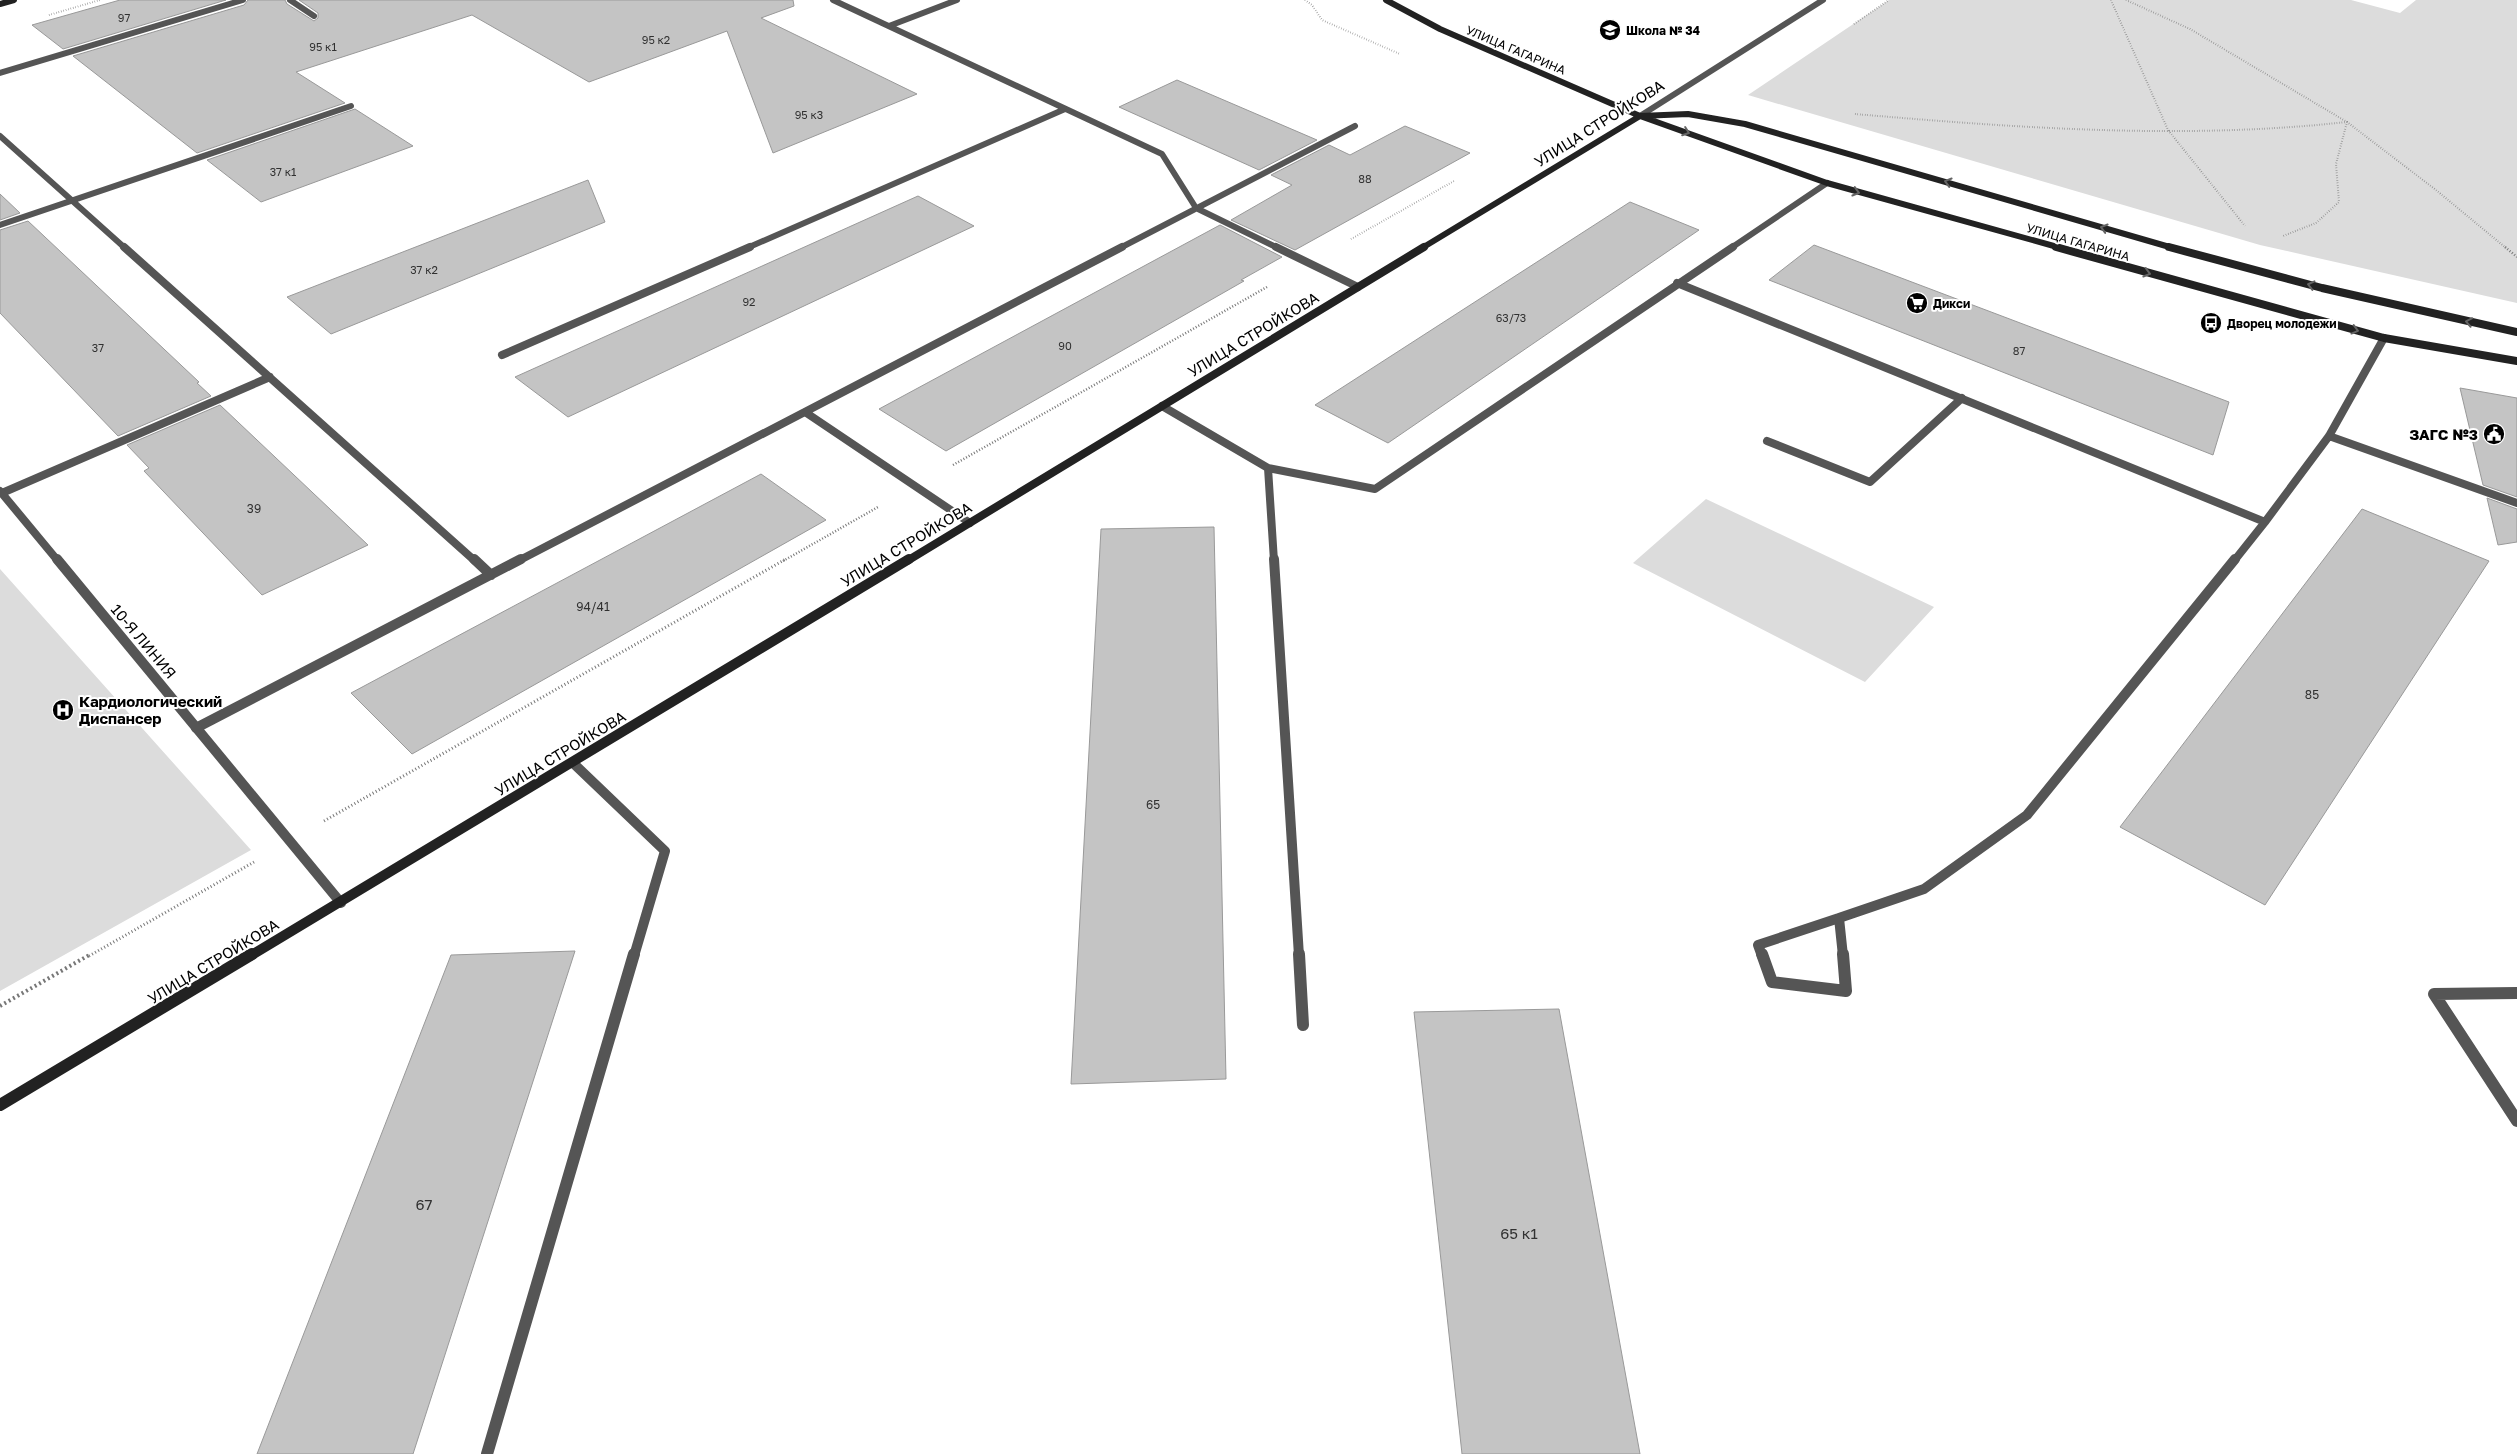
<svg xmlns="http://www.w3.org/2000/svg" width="2517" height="1454" font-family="'Golos Text',sans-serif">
	<rect width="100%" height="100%" fill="#fff"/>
	<!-- green -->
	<path fill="#dcdcdc" d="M1889,0H2351L2400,13L2416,0H2517V303L2260,245L1748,95Z
		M1706,499L1934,607L1865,682L1633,563Z
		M0,569L251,850L0,991Z"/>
	<!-- building -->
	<path fill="#c4c4c4" stroke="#999" d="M120,0H226L63,49L32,25Z
		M248,0H285L287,4L314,21L318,18V13L299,0H793L794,6L761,18L917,94L773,153L727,31L589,82L472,15L296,72L345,103L197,153L73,56L244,5Z
		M1177,80L1317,140L1259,170L1119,107Z
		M355,109L413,146L261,202L207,160Z
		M1405,126L1470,153L1295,250L1231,220L1292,185L1271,175L1329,145L1350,155Z
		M588,180L605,222L331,334L287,297Z
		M0,194L20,213L0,220Z
		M918,196L974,226L568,417L515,377Z
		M1630,202L1699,230L1388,443L1315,405Z
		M28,221L199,382L197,383L211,396L118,436L0,313V230Z
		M1220,225L1282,257L1241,280L1244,281L946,451L879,409Z
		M1814,245L2229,402L2213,455L1769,280Z
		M2460,388L2517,398V497L2483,485Z
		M220,405L368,545L262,595L144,471L149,468L127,445Z
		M761,474L826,520L412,754L351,693Z
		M2487,498L2517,509V542L2498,545Z
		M2362,509L2489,561L2265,905L2120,827Z
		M1214,527L1226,1079L1071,1084L1101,529Z
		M575,951L413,1454H257L451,955Z
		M1559,1009L1640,1454H1462L1414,1012Z"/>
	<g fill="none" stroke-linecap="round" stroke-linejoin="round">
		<!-- path-far3 -->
		<path stroke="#777" stroke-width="2" stroke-dasharray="0.5 2" stroke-linecap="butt" d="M1305,0L1312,5L1322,20L1400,54
			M2111,0L2168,130L2245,226
			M2126,0L2190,29L2347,122L2436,190L2506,248
			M49,15L100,0
			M1854,24L1889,0
			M1855,114C2018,128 2184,140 2347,122L2336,164L2339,202L2316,223L2283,236
			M1351,239L1454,181"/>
		<!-- path-far2 -->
		<path stroke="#777" stroke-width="2.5" stroke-dasharray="1 2" stroke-linecap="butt" d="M2505,247L2517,257
			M953,465L1267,287
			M783,561L878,507"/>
		<!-- path-far1 -->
		<path stroke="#777" stroke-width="3" stroke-dasharray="1 2.5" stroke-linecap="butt" d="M324,821L786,559
			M89,956L254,862"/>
		<!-- path -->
		<path stroke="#777" stroke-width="4" stroke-dasharray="2 3" stroke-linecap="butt" d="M0,1006L91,954"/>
		<!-- lane-far3 -->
		<path stroke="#555" stroke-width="6" d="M290,0L314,16
			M833,0L1162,154L1196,208L1278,248
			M889,26L957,0
			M0,73L243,0
			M0,136L125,248
			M0,225L351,106
			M747,248L1065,109
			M1120,248L1355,126
			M1731,248L1827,183"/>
		<!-- lane-far2 -->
		<path stroke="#555" stroke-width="8" d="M124,247L475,561
			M1276,247L1358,287
			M1677,283L2265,522L2329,436L2384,338
			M502,355L750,247
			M1162,406L1268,468L1375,489L1733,247
			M805,412L970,523
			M2329,436L2517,503
			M1767,441L1870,482L1962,398
			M1268,468L1274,561
			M2,493L270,377
			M518,561L1122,247
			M2234,561L2265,522"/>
		<!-- lane-far1 -->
		<path stroke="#555" stroke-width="10" d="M474,559L491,575
			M1274,559L1299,956
			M196,728L521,559
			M573,763L665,851L634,956
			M1839,918L1843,956
			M1839,918L1924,889L2027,815L2235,559
			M1762,956L1758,945L1839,918"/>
		<!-- lane -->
		<path stroke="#555" stroke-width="12" d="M1299,954L1303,1025
			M1762,954L1772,982L1846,991L1843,954
			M2517,993L2434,994L2517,1121
			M487,1454L634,954"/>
		<!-- street-far2 -->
		<path stroke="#555" stroke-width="6" d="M1640,116L1823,0"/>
		<!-- street-far1 -->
		<path stroke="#555" stroke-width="8" d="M0,491L58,561"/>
		<!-- street -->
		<path stroke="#555" stroke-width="10" d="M57,559L341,903"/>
		<!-- secondary-far3 -->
		<path stroke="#222" stroke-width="6" d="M1386,0L1440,29L1640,116L1827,183L2061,248
			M0,4L14,0
			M1422,248L1640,116L1688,114L1745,124L2173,248"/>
		<!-- secondary-far2 -->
		<path stroke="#222" stroke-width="8" d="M2056,247L2384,338L2517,361
			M2169,247L2322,288L2517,332
			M907,561L1424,247"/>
		<!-- secondary-far1 -->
		<path stroke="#222" stroke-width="10" d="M250,956L909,559"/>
		<!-- secondary -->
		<path stroke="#222" stroke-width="12" d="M0,1105L252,954"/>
	</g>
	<!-- one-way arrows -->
	<defs><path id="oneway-chevron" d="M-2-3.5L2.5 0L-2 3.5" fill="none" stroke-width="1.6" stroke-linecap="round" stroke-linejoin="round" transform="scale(1.25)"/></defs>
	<g stroke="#646464">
		<use href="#oneway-chevron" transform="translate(1686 132) rotate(20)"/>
		<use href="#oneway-chevron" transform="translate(1948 182) rotate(-164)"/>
		<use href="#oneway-chevron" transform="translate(1856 192) rotate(16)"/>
		<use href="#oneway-chevron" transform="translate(2104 228) rotate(-164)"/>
		<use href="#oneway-chevron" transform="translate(2147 273) rotate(16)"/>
		<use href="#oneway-chevron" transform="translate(2311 285) rotate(-166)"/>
		<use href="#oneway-chevron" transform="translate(2469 322) rotate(-169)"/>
		<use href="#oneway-chevron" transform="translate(2355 330) rotate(15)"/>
	</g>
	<!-- icons -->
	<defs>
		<g id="school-disc" transform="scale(1.125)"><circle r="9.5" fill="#000" stroke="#fff"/><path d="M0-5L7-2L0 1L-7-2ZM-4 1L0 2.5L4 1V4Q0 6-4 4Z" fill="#fff"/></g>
		<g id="supermarket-disc" transform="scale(1.125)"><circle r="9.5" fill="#000" stroke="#fff"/><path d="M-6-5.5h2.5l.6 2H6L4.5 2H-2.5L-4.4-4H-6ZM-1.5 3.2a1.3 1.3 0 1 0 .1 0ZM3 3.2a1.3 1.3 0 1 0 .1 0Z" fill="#fff"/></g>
		<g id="bus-disc" transform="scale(1.125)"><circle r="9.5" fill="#000" stroke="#fff"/><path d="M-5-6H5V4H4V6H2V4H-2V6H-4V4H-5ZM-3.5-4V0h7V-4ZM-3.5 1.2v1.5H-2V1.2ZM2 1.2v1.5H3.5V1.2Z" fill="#fff"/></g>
		<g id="civic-disc" transform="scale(1.125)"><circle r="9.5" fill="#000" stroke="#fff"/><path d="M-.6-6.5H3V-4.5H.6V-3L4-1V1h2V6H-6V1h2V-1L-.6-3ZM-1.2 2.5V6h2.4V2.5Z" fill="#fff"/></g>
		<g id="hospital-disc" transform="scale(1.125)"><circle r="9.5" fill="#000" stroke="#fff"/><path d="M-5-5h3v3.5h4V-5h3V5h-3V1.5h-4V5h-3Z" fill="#fff"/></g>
	</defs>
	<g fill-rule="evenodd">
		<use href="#school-disc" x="1610" y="30"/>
		<use href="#supermarket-disc" x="1917" y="303"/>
		<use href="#bus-disc" x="2211" y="323"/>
		<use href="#civic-disc" x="2494" y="434"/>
		<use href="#hospital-disc" x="63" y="710"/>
	</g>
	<g text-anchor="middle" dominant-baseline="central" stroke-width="4" stroke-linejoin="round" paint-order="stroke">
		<!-- far-number labels -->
		<g font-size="11" fill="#313131">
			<text x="124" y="17">97</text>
			<text x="656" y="39">95 к2</text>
			<text x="323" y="46">95 к1</text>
			<text x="809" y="114">95 к3</text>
			<text x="283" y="171">37 к1</text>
			<text x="1365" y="178">88</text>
			<text x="424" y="269">37 к2</text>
			<text x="749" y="301">92</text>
			<text x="1511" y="317">63/73</text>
			<text x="1065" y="345">90</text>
			<text x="98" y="347">37</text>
			<text x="2019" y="350">87</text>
		</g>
		<!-- far-poi labels -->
		<g font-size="12" font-weight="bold" fill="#000" stroke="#fff" text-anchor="start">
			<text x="1626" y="30">Школа № 34</text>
			<text x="1933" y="303">Дикси</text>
			<text x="2227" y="323">Дворец молодежи</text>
		</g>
		<!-- far-street labels -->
		<g font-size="12" fill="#000" stroke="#fff">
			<text transform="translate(1516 50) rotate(23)">УЛИЦА ГАГАРИНА</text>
			<text transform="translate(2078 242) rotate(16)">УЛИЦА ГАГАРИНА</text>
		</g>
		<!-- number labels -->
		<g font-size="12" fill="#313131">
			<text x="254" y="508">39</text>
			<text x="593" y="606">94/41</text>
			<text x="2312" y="694">85</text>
			<text x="1153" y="804">65</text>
		</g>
		<!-- street labels -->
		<g font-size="15" fill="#000" stroke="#fff">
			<text transform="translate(1599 123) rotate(-32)">УЛИЦА СТРОЙКОВА</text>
			<text transform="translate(1253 334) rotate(-31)">УЛИЦА СТРОЙКОВА</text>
			<text transform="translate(906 544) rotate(-31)">УЛИЦА СТРОЙКОВА</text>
			<text transform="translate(144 641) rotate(50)">10-Я ЛИНИЯ</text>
			<text transform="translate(560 753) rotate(-31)">УЛИЦА СТРОЙКОВА</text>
			<text transform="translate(213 961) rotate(-31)">УЛИЦА СТРОЙКОВА</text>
		</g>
		<!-- poi labels -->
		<g font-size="15" font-weight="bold" fill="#000" stroke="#fff" text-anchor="end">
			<text x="2478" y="434">ЗАГС №3</text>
			<text x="79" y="701" text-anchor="start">Кардиологический<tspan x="79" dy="17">Диспансер</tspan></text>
		</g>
		<!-- near-number labels -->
		<g font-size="15" fill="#313131">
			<text x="424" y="1204">67</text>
			<text x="1519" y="1233">65 к1</text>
		</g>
	</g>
</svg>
